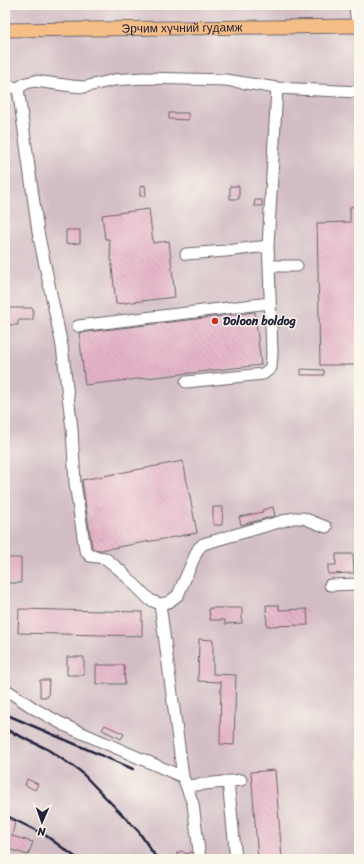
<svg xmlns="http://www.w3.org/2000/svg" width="364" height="864" font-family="Sriracha,sans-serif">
	<defs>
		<pattern id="building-back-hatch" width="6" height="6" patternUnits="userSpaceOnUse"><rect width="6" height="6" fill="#e5b3c8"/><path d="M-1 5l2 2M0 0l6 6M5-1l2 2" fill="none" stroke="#c49aad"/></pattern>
	</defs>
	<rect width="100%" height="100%" fill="#fbf7ec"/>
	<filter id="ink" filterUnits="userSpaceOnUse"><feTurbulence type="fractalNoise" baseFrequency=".025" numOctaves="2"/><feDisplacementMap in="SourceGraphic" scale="8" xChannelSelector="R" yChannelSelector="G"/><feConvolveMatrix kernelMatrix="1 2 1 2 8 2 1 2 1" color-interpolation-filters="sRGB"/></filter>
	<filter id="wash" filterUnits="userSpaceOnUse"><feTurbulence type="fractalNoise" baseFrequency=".012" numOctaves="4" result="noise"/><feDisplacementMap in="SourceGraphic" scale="16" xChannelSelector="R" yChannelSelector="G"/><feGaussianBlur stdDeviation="0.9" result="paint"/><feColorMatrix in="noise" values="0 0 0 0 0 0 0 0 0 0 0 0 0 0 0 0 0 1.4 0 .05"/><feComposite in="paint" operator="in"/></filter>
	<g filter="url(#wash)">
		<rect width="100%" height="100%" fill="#f5e1c6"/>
		<!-- industrial -->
		<path fill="#d2bdc5" d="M5,5H359V859H5Z"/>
		<g id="blocks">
			<!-- building -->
			<path fill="url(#building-back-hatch)" d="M169,113H188V120L169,119Z
				M145,185L146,196H140V187Z
				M230,186H239V199H230Z
				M255,200H262V206H254Z
				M359,206V365H320L317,223L350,222V207Z
				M149,209L153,243L169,241L175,297L116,304L109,239H105L102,215Z
				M66,230H80V243L66,244Z
				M5,308H33V320H18V325H6Z
				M255,312L261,365L85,385L79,333Z
				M301,369L324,370V375H301Z
				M183,461L197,533L101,550L94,549L92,547L82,480Z
				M213,507H223L222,525H213Z
				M273,507L275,516L241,525L239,517L263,512L262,510Z
				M336,554H353L354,573L328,574V565H336Z
				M5,558H21V583H5Z
				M266,605H279V610L307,609L308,625L267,626Z
				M209,608H242V623L225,624V620H210Z
				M19,609L142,612V636L18,633Z
				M199,639L213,640V674L236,675L234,745L220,744L221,682L198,681Z
				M67,657H84V675H67Z
				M96,665H124L125,684H96Z
				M40,680H49L48,697H40Z
				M105,725L124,734L121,739L102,730Z
				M275,770L282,859H258L251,772Z
				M27,779L38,784L35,790L25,785Z
				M5,819L15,821L12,836L33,842L28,855L5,848Z
				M182,851L186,854L192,852L193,859H189L186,857L183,859H177V853Z"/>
		</g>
	</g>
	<g filter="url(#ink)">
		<use href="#blocks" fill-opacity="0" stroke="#6c656c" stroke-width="1"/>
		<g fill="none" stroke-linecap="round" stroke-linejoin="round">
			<!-- minor casing -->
			<g stroke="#6c656c" stroke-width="13">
				<path id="minor" d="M355,5L357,27
					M5,86L18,88L26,83L35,81L72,86L84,87L114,80L143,78L226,80L277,88L359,92
					M18,88L38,232L62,346L72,429L75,483L85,550L90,556L105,558L121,571L150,600L160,604L169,602L178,595L198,549L203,544L293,518H303L326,527
					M277,88L268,246L269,266H297
					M186,254L226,251L268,246
					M78,326L270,303
					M186,382L263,374L271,368L272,353L269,266
					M330,585L359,584
					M160,604L183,777L193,804L200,859
					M5,689L35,709L66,726L183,777
					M228,781L236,859
					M187,786L241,780"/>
			</g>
			<!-- major casing -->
			<g stroke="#6c656c" stroke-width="15">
				<g id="major">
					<path id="s1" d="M5,30L359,26"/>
				</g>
			</g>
			<!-- path -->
			<path stroke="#6c656c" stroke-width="1.5" stroke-dasharray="3 3" stroke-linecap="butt" d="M5,114L7,112L10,106"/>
			<!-- minor -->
			<use href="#minor" stroke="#fff" stroke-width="11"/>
			<!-- major -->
			<use href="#major" stroke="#f6be87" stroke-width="13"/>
			<!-- rail -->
			<path stroke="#22223b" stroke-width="2.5" d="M5,714L133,769
				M5,729L47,749L80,771L139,832L157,859
				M5,815L45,835L78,859"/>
		</g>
	</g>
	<!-- markers -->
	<circle fill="#c8321e" stroke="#fbf7ec" stroke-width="1.5" cx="215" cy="321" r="4"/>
	<g text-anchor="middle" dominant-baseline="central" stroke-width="3" stroke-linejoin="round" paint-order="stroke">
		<!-- street labels -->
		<g font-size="12" fill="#22223b" stroke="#fbf7ec">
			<text stroke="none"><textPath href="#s1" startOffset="177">Эрчим хүчний гудамж</textPath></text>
		</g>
		<!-- poi labels -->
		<g font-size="12" font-weight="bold" fill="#22223b" stroke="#fbf7ec" text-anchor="start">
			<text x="223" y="321">Doloon boldog</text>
		</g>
	</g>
	<!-- margin -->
	<rect width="364" height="864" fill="none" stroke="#fbf7ec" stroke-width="20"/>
	<!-- north arrow -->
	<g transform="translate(42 822) rotate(182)" stroke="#fbf7ec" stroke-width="3" paint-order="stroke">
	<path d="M0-3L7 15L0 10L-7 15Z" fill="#22223b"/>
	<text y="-6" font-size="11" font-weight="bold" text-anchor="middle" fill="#22223b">N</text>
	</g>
</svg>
